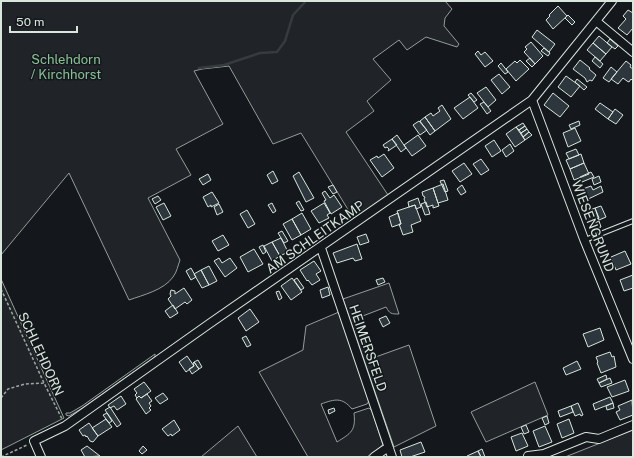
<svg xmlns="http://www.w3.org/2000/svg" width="634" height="458" font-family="'Public Sans',sans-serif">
	<rect width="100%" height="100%" fill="#14181c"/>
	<!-- green -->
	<path fill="#202428" stroke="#939e99" d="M1,1H445L452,9L445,18L444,26L459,44L457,47L426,37L407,50L399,40L373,59L391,80L367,101L374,111L346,132L388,195L355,218L352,216L301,133L273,144L229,66L202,69L194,71L223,124L176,149L191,175L148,198L180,260C178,265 177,272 173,277C164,290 143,295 129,300L69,173L1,255Z
		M1,279L64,418L1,450Z
		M389,283L399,314C391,314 390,314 386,307L355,319L360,336H362L370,359L409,345L436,426L394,447L343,299Z
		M339,312L369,401L367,404L352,409C342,397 335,399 321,404L337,442C351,433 356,431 354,413L369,408L372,411L383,445L367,457H308L259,372L303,350L306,326Z
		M155,354V357L81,409L69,416L66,415V413H70L82,406Z
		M535,382L548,415L486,442L471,412Z
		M238,426L257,457H201Z
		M633,430V457H565Z"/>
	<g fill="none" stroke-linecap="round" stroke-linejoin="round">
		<!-- stream -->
		<path stroke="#363b3e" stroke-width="2.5" d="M199,68L224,65L260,53L277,52L285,41L293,15L306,1"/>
	</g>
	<!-- building -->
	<path fill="#2c363c" stroke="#d8e6dc" d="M558,6L567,16L553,29L546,20L550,16L549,15Z
		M628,10L633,13V28L627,35L618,28L626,19L623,16Z
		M568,15L575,22L572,25L565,18Z
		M537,30L555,44L549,52L532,37Z
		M599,36L612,47L606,54L593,43Z
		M610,39L618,46L615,49L607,43Z
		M531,42L543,56L535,64L524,52L527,49L525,47Z
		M593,43L606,54L600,61L587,50Z
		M544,48L550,53L548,56L541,51Z
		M478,51L481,55L485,52L493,61L485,67L475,54Z
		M595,57L603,64L600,68L592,61Z
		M530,58L535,64L532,67L526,61Z
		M520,60L529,69L516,81L506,69L515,61L517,63Z
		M580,60L590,68L589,69L596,75L592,81L590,80L587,82L585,78L573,69Z
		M626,61L631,65L630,67L633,69V81L631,79L629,82L627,81L623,78L618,84L611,79Z
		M501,63L508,72L505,74L498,66Z
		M611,67L617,72L609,82L603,78Z
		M499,74L510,87L502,94L491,80Z
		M566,76L580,86L571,97L558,87Z
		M577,79L587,87L584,90L575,82Z
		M486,87L496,100L488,107L477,93Z
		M471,93L477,100L474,102L468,95Z
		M553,93L569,106L560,117L544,105Z
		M470,97L478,108L463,119L454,108Z
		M484,102L491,111L487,114L480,104Z
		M600,103L613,112L608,119L595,109Z
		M442,105L451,119L435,131L425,117L431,113L433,116L440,111L438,108Z
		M615,109L623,115L616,124L608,119Z
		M425,117L435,131L430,135L420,121Z
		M419,121L427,130L420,135L413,125Z
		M579,121L580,125L571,129L569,125Z
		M523,123L525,126L519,130L516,127Z
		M525,126L527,129L521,133L519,130Z
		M516,127L525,140L515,147L506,134Z
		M575,128L581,141L568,147L563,133Z
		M527,129L529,132L523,137L521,133Z
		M529,132L532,135L525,140L523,137Z
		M397,135L406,148L401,152L392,139Z
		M418,135L426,146L412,156L404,145Z
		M392,139L397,145L388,151L389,149L387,147L385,148L383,145Z
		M494,140L501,151L492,157L485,146Z
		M510,144L514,151L506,157L502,150Z
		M576,149L579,155L569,159L566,153Z
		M384,154L394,168L382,177L370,160L377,156L378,158Z
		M581,154L584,163L570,169L566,160Z
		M481,159L489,170L481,175L473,164Z
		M464,163L472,174L460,182L452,171Z
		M584,163L589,174L574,180L570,169Z
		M273,171L278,181L272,184L267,175Z
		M299,172L314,198L306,202L293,176Z
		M591,172L594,177L582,182L580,177Z
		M208,174L211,180L203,185L199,179Z
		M599,176L601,182L594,185L592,179Z
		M444,180L448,191L445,192L440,181Z
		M443,184L448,200L438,203L433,188Z
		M333,185L337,192L333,194L328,187Z
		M462,185L466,192L461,195L457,189Z
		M591,186L593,190L601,186L603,192L584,201L580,190Z
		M433,188L439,206L433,208V205L427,207L424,199L425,197L423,196L422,192Z
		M325,191L330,198L334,195L342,207L331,214L324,201L326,200L322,193Z
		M212,192L219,203L211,207V205L208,207L203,197Z
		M158,196L161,200L155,204L152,199Z
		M418,198L421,207L416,209L415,205L409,207L408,202Z
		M299,201L304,210L301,211L296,203Z
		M426,202L430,214L425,215L421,204Z
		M164,203L171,216L163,220L156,207Z
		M272,203L276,211L273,213L268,205Z
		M324,203L330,213L327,215L329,218L319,223L311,211Z
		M219,204L223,212L217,215L214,207Z
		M415,205L421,221L411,225L413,232L403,235L399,224H401L397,211Z
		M601,206L606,217L599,220L595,208Z
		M595,208L599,218L588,223L583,213Z
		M247,210L255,224L248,228L240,214Z
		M302,213L311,229L301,235L292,219Z
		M398,213L401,224L392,227L389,217Z
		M292,219L301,235L292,240L283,224Z
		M599,221L601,227L593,231L590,225Z
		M282,231L288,241L284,243L278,233Z
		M366,234L369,242L360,245L357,237Z
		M223,235L229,245L218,251L212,241Z
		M281,238L288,252L280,256L272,242Z
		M272,242L280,256L272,261L264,246Z
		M357,244L362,259L355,261L353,258L337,263L333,253Z
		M263,245L266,252L263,254L259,247Z
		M254,249L263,264L248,272L240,257Z
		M625,251L631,264L616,270L611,257Z
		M219,258L222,263L230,258L237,268L225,277L214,261Z
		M314,261L321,271L316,274L320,280L312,285L308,280L307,281L300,270Z
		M209,266L217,281L209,285L201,270Z
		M191,268L196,277L191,280L186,271Z
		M201,270L209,285L202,288L194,274Z
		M633,275V288L624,291L620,280Z
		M292,278L302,292L291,300L281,286Z
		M297,278L304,288L301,290L294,280Z
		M383,278L385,282L378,285L376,280Z
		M328,287L330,295L322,298L320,290Z
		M184,288L192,300L187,304L185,302L175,309L168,299L171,296L170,294L171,290L175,291V294Z
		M279,291L282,298L279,300L276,292Z
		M173,305L178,313L170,318L165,311Z
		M250,309L259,322L246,331L238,318Z
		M386,316L390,323L383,327L379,319Z
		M600,328L604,340L588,347L583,334Z
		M246,336L251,345L247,347L242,338Z
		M610,352L612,357L614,356L616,367L601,373L597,363L598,362L596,357Z
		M187,356L194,366L186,372L179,362Z
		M198,360L202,367L199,369L194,362Z
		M577,361L581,369L566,375L563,368Z
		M194,362L199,369L192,374L189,369L194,366L193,363Z
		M606,375L607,379L599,383L597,379Z
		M610,378L612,383L601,387L599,383Z
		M625,380L629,391L612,397L607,387Z
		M144,382L151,391L141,398L139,396L137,398L135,395L137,393L134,389Z
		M163,393L168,399L160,404L155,398Z
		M147,394L152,401L149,403L151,406L149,408L151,410L146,414L136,399L139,396L141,398Z
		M121,396L126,404L117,410L114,406L110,408L108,405Z
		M610,397L613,403L595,410L593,404Z
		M632,400L633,415L620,420L616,412L620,410L618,406Z
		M578,403L583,415L581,416L580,414L575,416L571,406Z
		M613,403L614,408L607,410L606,406Z
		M571,406L573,412L560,417L558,411Z
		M110,407L121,424L117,427L105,410Z
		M334,408L335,411L329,414L328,410Z
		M107,413L112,421L109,423L103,415Z
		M547,416L549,423L545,425L542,418Z
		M106,419L112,427L98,436L92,428Z
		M569,419L574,433L562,438L557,424Z
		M174,420L180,430L172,436L171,434L168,436L162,429Z
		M89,423L98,436L93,442L90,441L87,436L86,437L85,435L83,436L79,430Z
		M526,425L529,432L524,434L521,427Z
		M545,426L552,442L539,447L533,431Z
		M522,433L528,446L516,451L511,437Z
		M421,442L425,452L410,457H402L400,450Z
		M87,446L100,456L85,457L81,450Z
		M143,446L147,450L142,454L139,451Z
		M482,449L485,457H481L478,451Z
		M478,451L481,457H468L467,456Z"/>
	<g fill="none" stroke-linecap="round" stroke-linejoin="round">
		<!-- lane casing -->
		<g stroke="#d8e6dc" stroke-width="6">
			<path id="lane" d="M585,240L633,221"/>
		</g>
		<!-- street casing -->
		<g stroke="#d8e6dc" stroke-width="10">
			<path id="street" d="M596,21L633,52
				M532,100L584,239L633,359
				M321,248L392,457
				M528,456L544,454L586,437L599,439L633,425
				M41,457L34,441L65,426L209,324L532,100L612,1
				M374,457L384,450L389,448"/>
		</g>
		<!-- path -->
		<path stroke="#9da8a2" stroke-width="1.5" stroke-dasharray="3 2" stroke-linecap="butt" d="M1,289L44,383L62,419
			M1,398L8,389L25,384L44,383
			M1,457L27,445"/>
		<!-- lane -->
		<use href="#lane" stroke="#14181c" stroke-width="4"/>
		<!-- street -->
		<use href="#street" stroke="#14181c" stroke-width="8"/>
	</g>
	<g text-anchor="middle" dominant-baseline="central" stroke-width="3" stroke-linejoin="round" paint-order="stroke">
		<!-- park labels -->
		<g font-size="13" fill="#8ac095" stroke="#14181c">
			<text x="66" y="59">Schlehdorn<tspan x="66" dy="15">/ Kirchhorst</tspan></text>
		</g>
		<!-- street labels -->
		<g font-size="13" fill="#d8e6dc" stroke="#14181c">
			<text transform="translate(593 226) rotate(69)">WIESENGRUND</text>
			<text transform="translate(315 237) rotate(-35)">AM SCHLEITKAMP</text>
			<text transform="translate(368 348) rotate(71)">HEIMERSFELD</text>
			<text transform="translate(41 354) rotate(65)">SCHLEHDORN</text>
		</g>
	</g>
	<!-- border -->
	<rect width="634" height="458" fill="none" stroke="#d8e6dc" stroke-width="4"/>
	<!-- scale -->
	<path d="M10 26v6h67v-6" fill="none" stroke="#d8e6dc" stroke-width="2"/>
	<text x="16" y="26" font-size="12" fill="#d8e6dc" stroke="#14181c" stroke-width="3" paint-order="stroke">50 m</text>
</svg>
